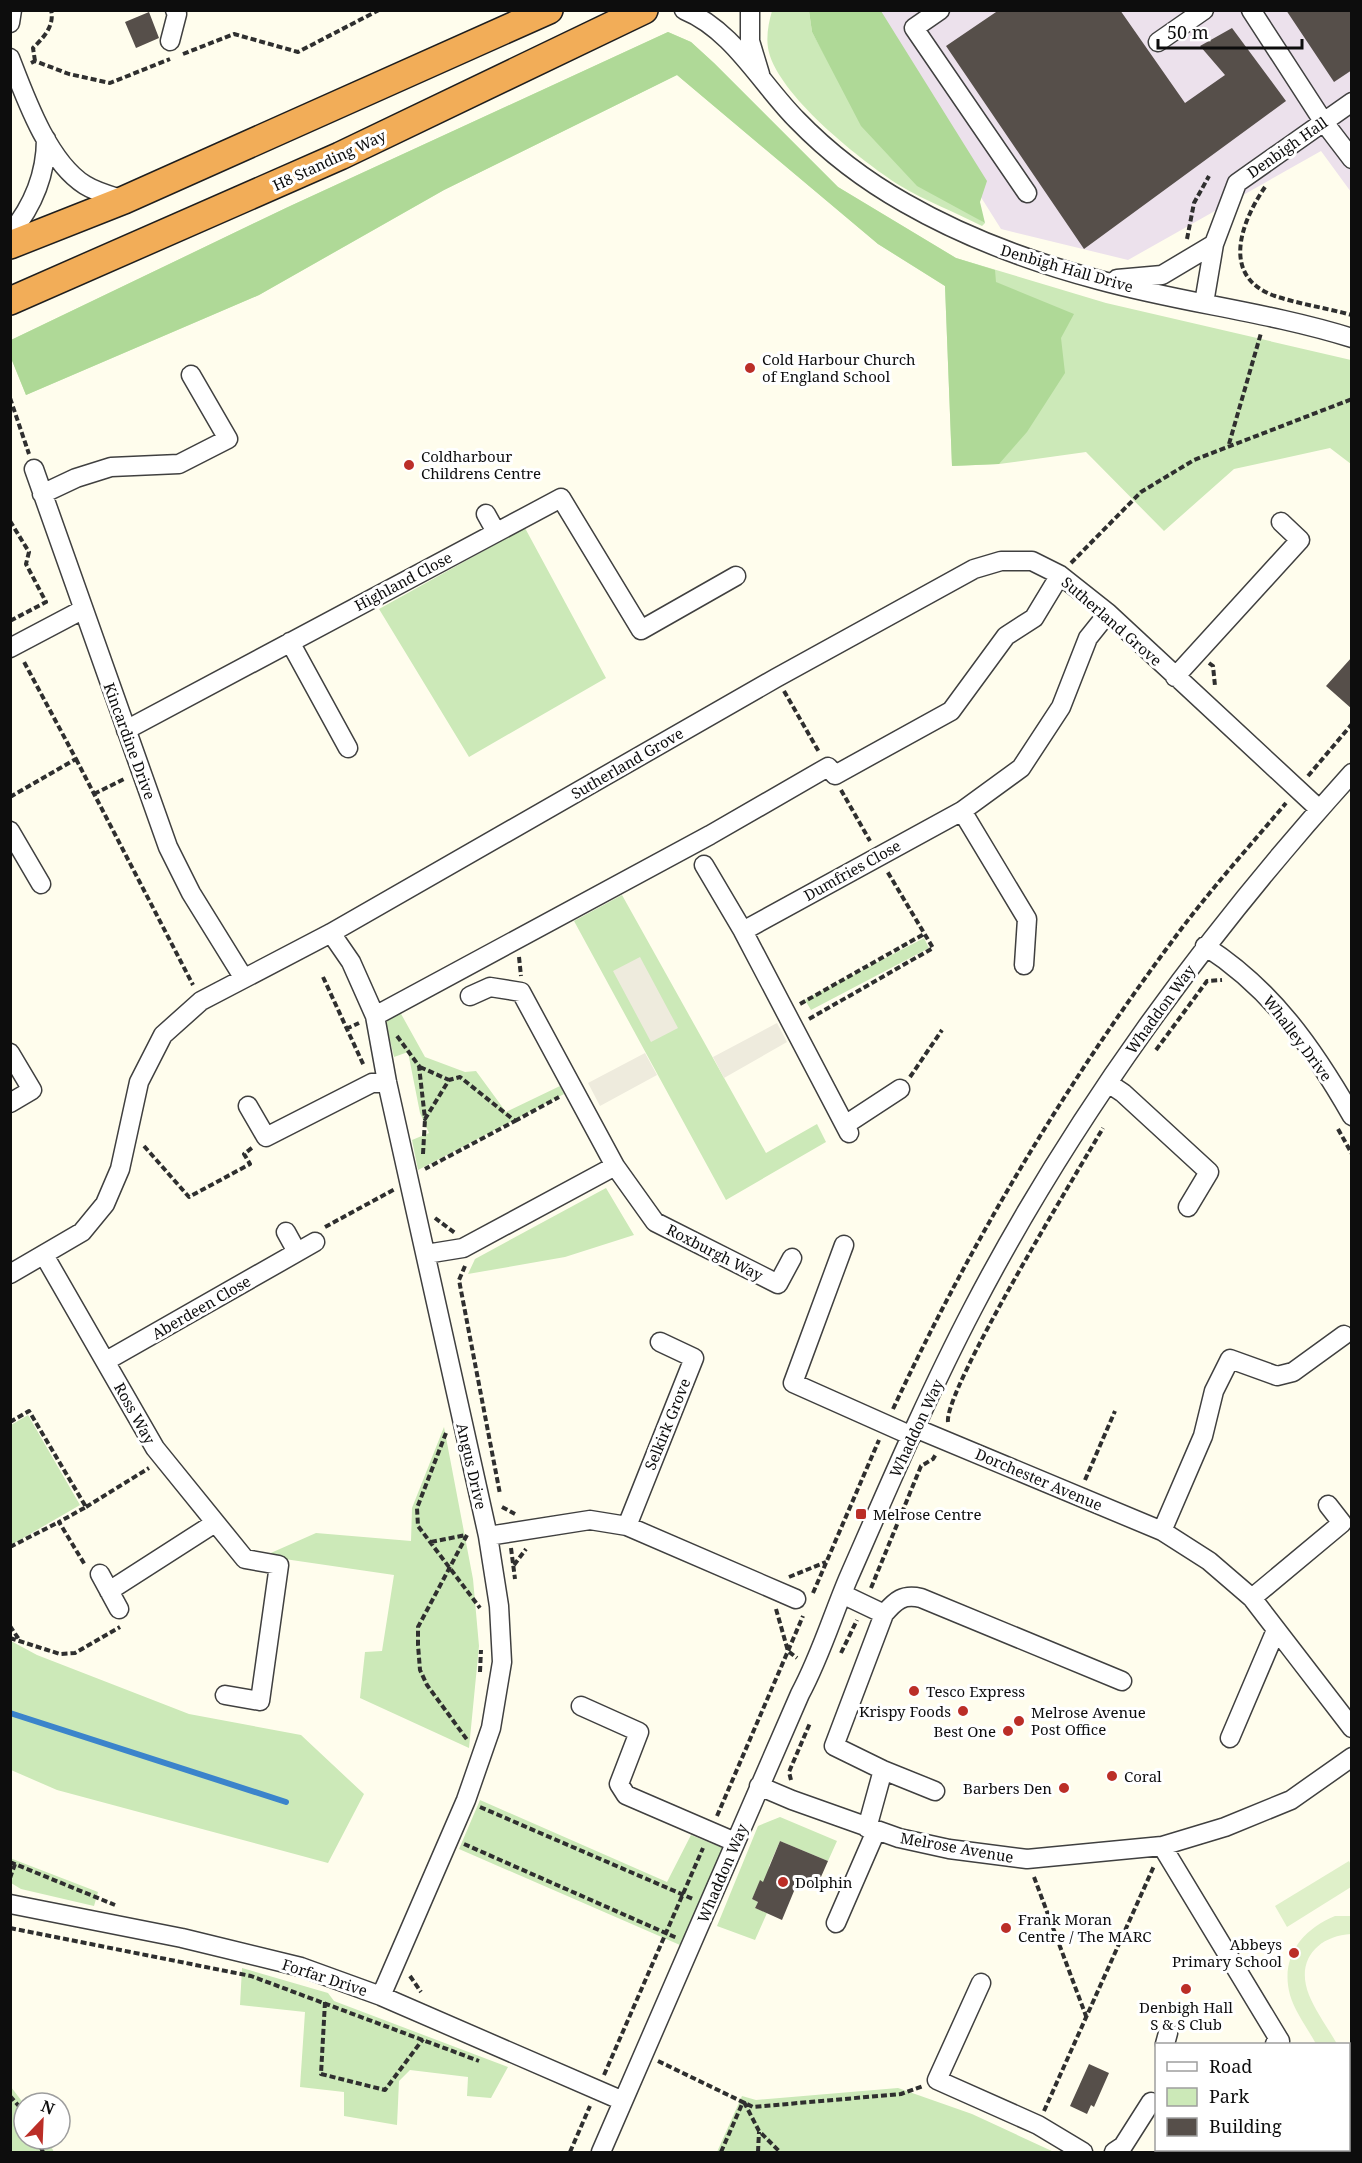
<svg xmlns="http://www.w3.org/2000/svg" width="1362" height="2163" font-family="'Noto Serif',serif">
	<rect width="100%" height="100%" fill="#fffded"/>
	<!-- industrial -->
	<path fill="#ece1ec" d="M869,10L1351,11V192L1321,151L1128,260L1001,229L865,13Z"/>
	<!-- green -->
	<path fill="#cce9b8" d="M772,11H809L812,32L834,72L966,211L985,223L982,226C955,212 925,201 899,185C860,160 785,100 770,56C765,42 768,24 772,11Z
		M668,32L691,42L714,63L838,187L956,258L1106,303L1351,360V464L1330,448L1234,469L1164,531L1086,452L999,464L952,466L945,286L878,244L677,75L444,190L259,295L26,395L11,358V340L288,207Z
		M525,528L606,678L469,757L379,609Z
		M622,895L766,1153L817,1124L826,1142L726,1200L574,921Z
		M924,938L929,948L811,1010L805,1000Z
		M400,1012L425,1057L465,1072L476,1071L506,1112L560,1086L564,1094L418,1170L412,1140L429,1133L420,1113L408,1052L394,1057L385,1019Z
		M606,1188L634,1235L565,1257L468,1274L475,1259Z
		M28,1415L80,1505L11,1545V1425Z
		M444,1427L473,1579L479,1646L469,1748L360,1698L365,1652L382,1651L394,1575L264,1556L316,1533L411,1541L412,1508Z
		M11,1641L37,1655L189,1714L301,1735L364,1794L328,1863L57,1790L11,1770Z
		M480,1800L667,1882L691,1835L723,1848L680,1945L459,1849Z
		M780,1817L837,1841L828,1861L780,1841L769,1866L767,1884L760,1881L752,1899L758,1902L755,1908L767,1913L755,1940L717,1926L758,1826Z
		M10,1858L98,1892L94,1906L21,1889L11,1883Z
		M242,1968L328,1993L334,2001L508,2067L491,2098L467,2096L468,2077L410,2070L399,2081L397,2125L344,2116V2092L300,2087L305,2012L240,2005Z
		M11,2087L24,2104V2139H47L54,2152H11Z
		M898,2088L972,2114L1054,2152H717L742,2096L756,2100Z"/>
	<!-- forest -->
	<path fill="#afd997" d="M809,11H881L987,181L980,202L985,223L917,186L861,126L812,32Z
		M668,32L691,42L714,63L838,187L956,258L995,270L996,282L1074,314L1061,338L1065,373L1027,432L999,464L952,466L945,286L878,244L677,75L444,190L259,295L26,395L11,358V340L288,207Z"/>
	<!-- pitch -->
	<path fill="#dff0c9" d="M1349,1861L1351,1865V1887L1287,1927L1275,1906Z
		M1335,1916H1351V1934C1318,1936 1295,1960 1309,1995C1316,2012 1328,2028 1337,2044H1316C1308,2029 1295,2012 1290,1995C1280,1958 1301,1930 1335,1916Z"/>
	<!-- plaza -->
	<path fill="#eeebdd" d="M640,957L678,1028L651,1042L613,971Z
		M777,1023L787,1042L724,1078L713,1057Z
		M645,1053L657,1075L600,1106L588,1083Z"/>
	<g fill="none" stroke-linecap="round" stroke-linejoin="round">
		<!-- stream -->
		<path stroke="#3b84cb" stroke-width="6" d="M10,1713L286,1802"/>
	</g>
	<!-- building -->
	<path fill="#564f4a" d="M999,10H1120L1185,103L1225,75L1200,46L1232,28L1286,101L1084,249L946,46Z
		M1286,10H1352V70L1334,82Z
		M149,12L159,38L136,48L125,22Z
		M1352,657V709L1326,686Z
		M780,1841L828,1861L817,1886L799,1879L782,1920L755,1908L758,1902L752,1899L760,1880L763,1882Z
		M1089,2064L1109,2073L1094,2107L1091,2105L1087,2114L1070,2106Z"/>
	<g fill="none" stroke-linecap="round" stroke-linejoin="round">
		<!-- minor casing -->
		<g stroke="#404040" stroke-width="21">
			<path id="minor" d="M684,10C733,30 761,84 797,120C828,152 866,181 905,203C966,238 1031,262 1099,280C1182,303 1269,312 1352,338
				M750,10V41L760,74
				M940,10L914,28L1027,193
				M1251,10L1323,121L1352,159
				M10,23L12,10
				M170,41L177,14L175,10
				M1158,42L1204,10
				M10,58C25,97 48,162 85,185C96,192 111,196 124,200
				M10,234C33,206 46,176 46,139
				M1117,279L1162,275L1214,244
				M1204,303L1214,244L1237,183L1352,102
				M34,469L168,847L191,893L243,977
				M42,494L76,478L111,467L179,464L228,439L191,375
				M486,514L496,532
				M290,642L348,748
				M10,648L82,610
				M1175,677L1300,540L1281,522
				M126,730L561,498L641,630L736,576
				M962,811L1027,919L1024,965
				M10,831L41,884
				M704,865L743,931L849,1133
				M743,931L962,811L1021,768L1061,707L1088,638L1108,613
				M331,933L351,962L375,1016L387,1082L488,1536L499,1606L502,1662L491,1728L466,1800L381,1996
				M1205,946C1272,989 1313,1048 1352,1116
				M470,996L490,987L521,992L615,1166L655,1222L778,1284L792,1258
				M375,1016L710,835L828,767L835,775L951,711L1006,636L1034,618L1060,575
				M10,1053L32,1090L10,1103
				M1108,1083L1123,1093L1209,1172L1188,1207
				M248,1106L266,1137L372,1083L387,1082
				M845,1125L900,1089
				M286,1232L297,1252
				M844,1245L793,1383L912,1436
				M426,1254L463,1248L615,1166
				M44,1255L155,1448L245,1559L279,1565L260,1701L225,1695
				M10,1274L82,1232L105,1204L120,1169L139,1082L163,1035L201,1001L331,933L776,678L974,569L1001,561H1032L1060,575L1108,613L1319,809
				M106,1361L315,1242
				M915,1428L1162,1531L1209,1561L1252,1598L1352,1728
				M627,1526L694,1358L660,1342
				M1162,1531L1203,1436L1214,1391L1230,1359L1277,1376L1293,1372L1344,1335
				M488,1536L590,1520L627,1526L796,1599
				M100,1574L119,1609
				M109,1591L215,1523
				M842,1594L884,1614
				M1252,1598L1342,1523L1328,1505
				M581,1706L639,1732L619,1784L626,1795L735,1842
				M1230,1738L1276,1630
				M759,1786L792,1800L899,1838L949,1849L1027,1859L1162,1846L1225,1827L1291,1800L1352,1757
				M935,1791L883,1770L834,1746L884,1614C896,1600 903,1594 921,1598L1122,1681
				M867,1828L883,1770
				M1162,1846L1280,2041L1275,2044
				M10,1904L182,1938L301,1967L381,1996L623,2101
				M836,1923L876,1831
				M981,1983L937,2080L1038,2125L1083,2152
				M1165,2044L1168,2033
				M601,2152L800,1694C820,1657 832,1617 848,1579C888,1488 927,1396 973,1308C1073,1116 1207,933 1352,773
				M1114,2152L1123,2146L1151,2102"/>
		</g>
		<!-- highway casing -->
		<g stroke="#1e1e1e" stroke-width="30">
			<path id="highway" d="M10,245L124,200L549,10
				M10,301L340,156L644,10"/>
		</g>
		<!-- path -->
		<path stroke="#2f2f2f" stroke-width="4" stroke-dasharray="6 3" stroke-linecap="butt" d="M183,54L234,34L298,52L379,10
			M35,61L33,48C43,38 55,26 51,10
			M31,63L35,61L69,74L110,83L170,59
			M1265,187C1241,222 1220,277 1275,296C1299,304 1326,308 1352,315
			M1187,239L1194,203L1209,176
			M10,398L29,454
			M1229,444L1261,333
			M10,521L29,552L26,564L46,602L10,621
			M1071,563L1141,492L1194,460L1352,399
			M1209,663L1213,666L1215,686
			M784,691L819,752
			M76,759L193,985
			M1308,776L1352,724
			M841,790L870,841
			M94,794L126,778
			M10,797L76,759L23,660
			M519,957L521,976
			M323,977L364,1066
			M800,1004L924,934
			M809,1019L933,948L887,871
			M346,1029L359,1023
			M397,1036L419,1066L425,1119L449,1080L460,1077L515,1121L425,1169
			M1156,1050L1207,981L1222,980
			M420,1067L449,1080
			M910,1077L942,1030
			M515,1121L559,1097
			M1338,1129L1352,1154
			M144,1146L189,1197L250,1164L244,1154L253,1147
			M423,1154L425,1119
			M435,1218L455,1233
			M325,1227L395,1189
			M465,1266L459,1280L500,1494
			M893,1409C971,1242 1066,1083 1176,936C1210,890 1249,847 1286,803
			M10,1422L29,1411L86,1507L59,1522L85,1565
			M948,1422C944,1390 1078,1171 1103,1128
			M446,1433L417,1508L418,1526L480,1608
			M1085,1480L1115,1411
			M86,1507L149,1468
			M502,1507L515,1514
			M467,1535L418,1627V1645L420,1670L427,1685L468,1741
			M431,1542L466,1535
			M10,1547L59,1522
			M511,1548L515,1579
			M514,1565L526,1549
			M789,1577L826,1562
			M871,1588L921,1466L933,1459L936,1454
			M813,1593L879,1440
			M776,1609L788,1651L797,1658
			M10,1626L20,1641
			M10,1638L60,1654L75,1653L120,1627
			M841,1653L857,1620
			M480,1672L481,1650
			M791,1780L789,1772L810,1723
			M480,1807L693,1899
			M717,1816L803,1616
			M464,1844L677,1938
			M10,1862L115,1905
			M1034,1877L1086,2016
			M10,1878L15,1864
			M10,1928L251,1976L479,2061
			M410,1976L421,1992
			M325,2002L321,2074L385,2090L423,2039
			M658,2061L753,2107L901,2094L923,2086
			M604,2075L703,1848
			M10,2096L24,2112
			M744,2102L759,2131L780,2152
			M1044,2111L1154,1866
			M37,2139L43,2152
			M570,2152L590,2106
			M721,2152L743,2102
			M758,2152L759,2132"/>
		<!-- minor -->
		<use href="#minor" stroke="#fff" stroke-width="18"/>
		<!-- highway -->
		<use href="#highway" stroke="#f2ad58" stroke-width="27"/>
	</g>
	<!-- markers -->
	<g fill="#bb2e27" stroke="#fff" stroke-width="2">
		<circle cx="750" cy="368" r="6"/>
		<circle cx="409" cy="465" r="6"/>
		<rect x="855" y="1508" width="12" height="12" rx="3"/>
		<circle cx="914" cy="1691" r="6"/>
		<circle cx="963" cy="1711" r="6"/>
		<circle cx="1019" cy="1721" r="6"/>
		<circle cx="1008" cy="1731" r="6"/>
		<circle cx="1112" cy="1776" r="6"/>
		<circle cx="1064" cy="1788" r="6"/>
		<circle cx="783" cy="1882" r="6"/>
		<circle cx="1006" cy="1928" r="6"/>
		<circle cx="1294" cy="1953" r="6"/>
		<circle cx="1186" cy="1989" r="6"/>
	</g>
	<g text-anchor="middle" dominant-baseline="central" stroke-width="6" stroke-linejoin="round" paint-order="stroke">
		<!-- street labels -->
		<g font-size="15" fill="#0d0d0d" stroke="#fff">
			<text transform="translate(1287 147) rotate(-35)">Denbigh Hall</text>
			<text transform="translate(329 160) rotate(-25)">H8 Standing Way</text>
			<text transform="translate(1067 268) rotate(16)">Denbigh Hall Drive</text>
			<text transform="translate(403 581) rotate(-28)">Highland Close</text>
			<text transform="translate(1112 621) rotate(41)">Sutherland Grove</text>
			<text transform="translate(130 741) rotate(70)">Kincardine Drive</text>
			<text transform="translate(627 763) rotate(-30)">Sutherland Grove</text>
			<text transform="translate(852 870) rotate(-29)">Dumfries Close</text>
			<text transform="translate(1160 1009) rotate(-54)">Whaddon Way</text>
			<text transform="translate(1298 1038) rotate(53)">Whalley Drive</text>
			<text transform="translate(715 1252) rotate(27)">Roxburgh Way</text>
			<text transform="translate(201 1307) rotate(-30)">Aberdeen Close</text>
			<text transform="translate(135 1413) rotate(61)">Ross Way</text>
			<text transform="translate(667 1424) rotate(-68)">Selkirk Grove</text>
			<text transform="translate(916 1428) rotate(-65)">Whaddon Way</text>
			<text transform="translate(472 1466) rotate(77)">Angus Drive</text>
			<text transform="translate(1039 1479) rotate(23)">Dorchester Avenue</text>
			<text transform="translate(957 1847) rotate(10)">Melrose Avenue</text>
			<text transform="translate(722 1873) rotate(-67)">Whaddon Way</text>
			<text transform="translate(325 1977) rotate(18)">Forfar Drive</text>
		</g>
		<!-- poi labels -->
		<g font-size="15" fill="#0d0d0d" stroke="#fff" text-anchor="start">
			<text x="762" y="359">Cold Harbour Church<tspan x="762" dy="17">of England School</tspan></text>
			<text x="421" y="456">Coldharbour<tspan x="421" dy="17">Childrens Centre</tspan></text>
			<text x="873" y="1514">Melrose Centre</text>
			<text x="926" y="1691">Tesco Express</text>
			<text x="951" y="1711" text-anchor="end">Krispy Foods</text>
			<text x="1031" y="1712">Melrose Avenue<tspan x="1031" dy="17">Post Office</tspan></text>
			<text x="996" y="1731" text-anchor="end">Best One</text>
			<text x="1124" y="1776">Coral</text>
			<text x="1052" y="1788" text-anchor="end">Barbers Den</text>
			<text x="795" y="1882">Dolphin</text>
			<text x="1018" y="1919">Frank Moran<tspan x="1018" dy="17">Centre / The MARC</tspan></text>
			<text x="1282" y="1944" text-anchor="end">Abbeys<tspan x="1282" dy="17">Primary School</tspan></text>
			<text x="1186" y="2007" text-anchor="middle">Denbigh Hall<tspan x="1186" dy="17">S &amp; S Club</tspan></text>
		</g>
	</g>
	<!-- border -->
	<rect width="1362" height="2163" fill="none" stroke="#0d0d0d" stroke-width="24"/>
	<!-- legend -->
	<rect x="1155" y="2043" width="195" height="108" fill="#ffffff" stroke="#9e9e9e" stroke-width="1.5"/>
	<rect x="1167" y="2062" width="30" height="9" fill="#ffffff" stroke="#9e9e9e" stroke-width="1.5"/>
	<text x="1209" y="2073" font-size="18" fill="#0d0d0d">Road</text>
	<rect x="1167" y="2088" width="30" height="18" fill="#cce9b8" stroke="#9e9e9e" stroke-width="1.5"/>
	<text x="1209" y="2103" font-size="18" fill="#0d0d0d">Park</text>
	<rect x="1167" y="2118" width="30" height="18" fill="#564f4a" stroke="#9e9e9e" stroke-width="1.5"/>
	<text x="1209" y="2133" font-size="18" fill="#0d0d0d">Building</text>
	<!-- north arrow -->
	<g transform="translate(42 2121) rotate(23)"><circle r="28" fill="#ffffff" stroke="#9e9e9e" stroke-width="1.5"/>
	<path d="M0-4.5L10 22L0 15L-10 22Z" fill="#bb2e27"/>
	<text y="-9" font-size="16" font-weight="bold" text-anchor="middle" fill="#0d0d0d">N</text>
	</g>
	<!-- scale -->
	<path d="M1158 39v9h144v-9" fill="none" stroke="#0d0d0d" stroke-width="3"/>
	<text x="1167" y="39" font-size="18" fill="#0d0d0d" stroke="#ffffff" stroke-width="4.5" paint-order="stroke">50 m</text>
</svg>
